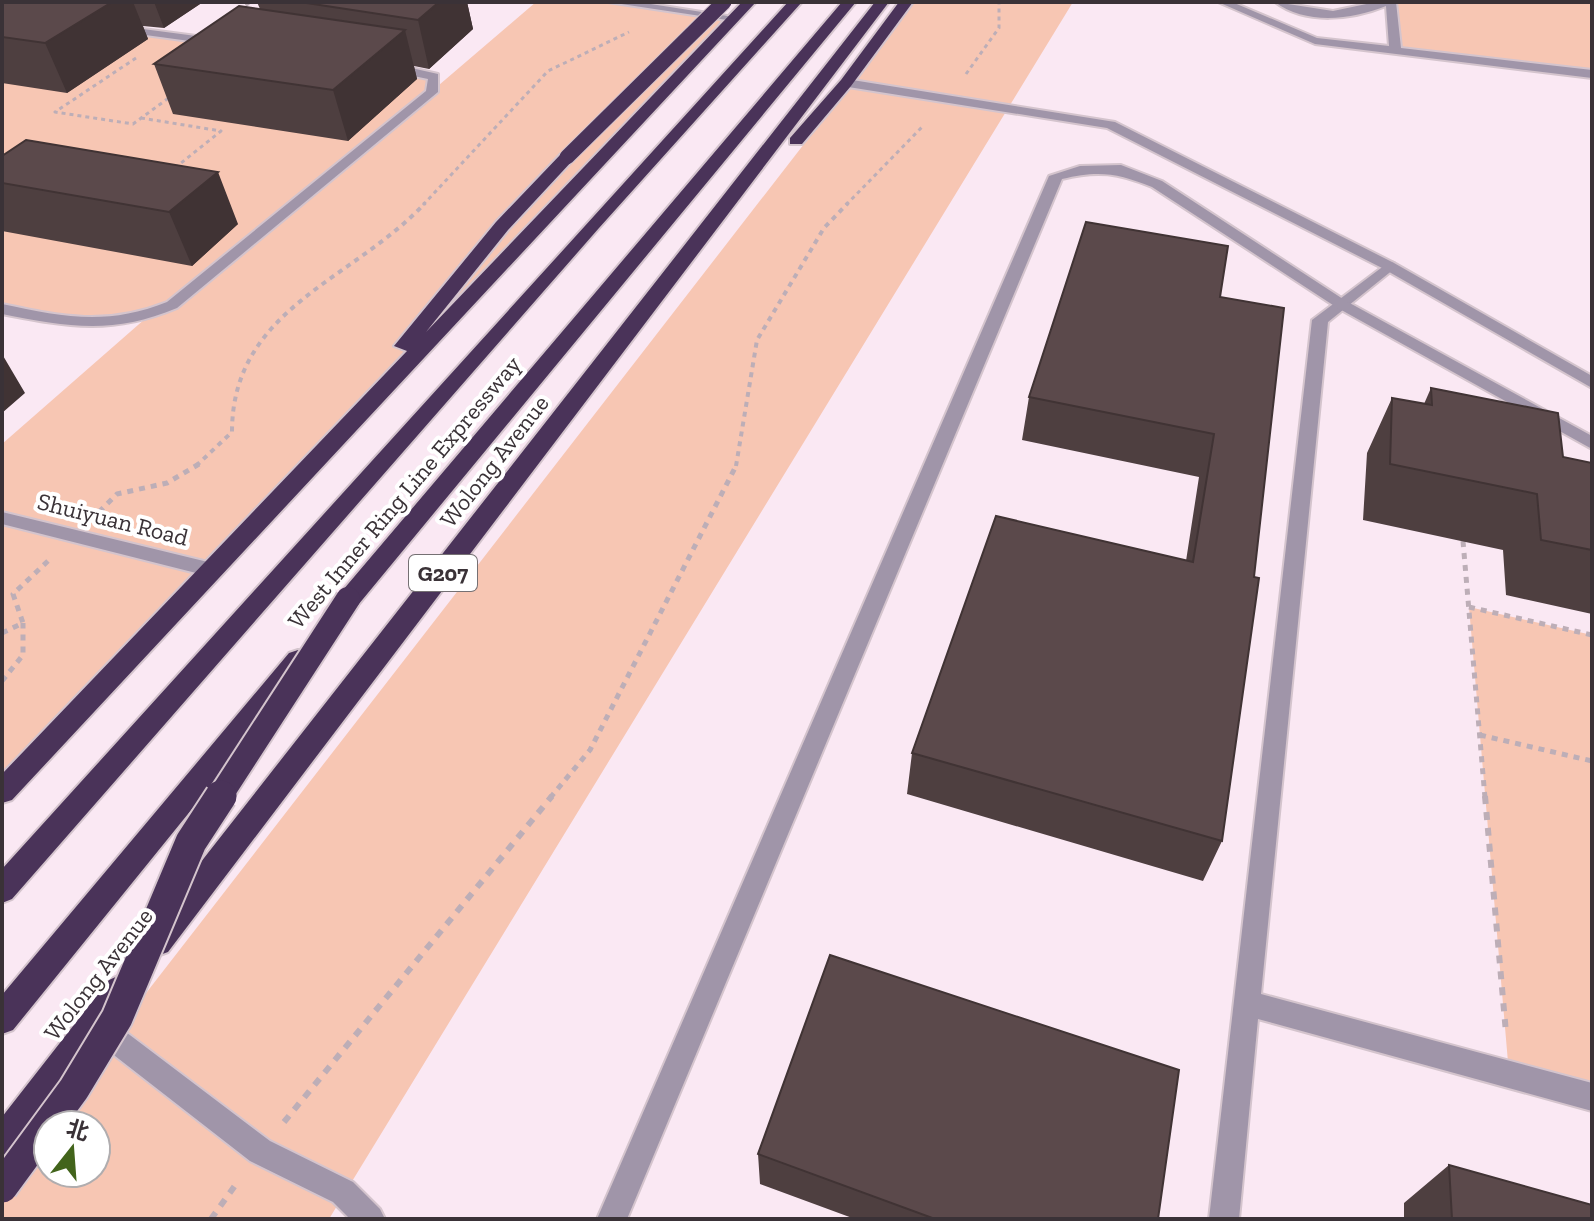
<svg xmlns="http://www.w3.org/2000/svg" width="1594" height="1221" font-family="'Zilla Slab','Noto Sans SC',serif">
	<rect width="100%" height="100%" fill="#fae8f3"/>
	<!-- green -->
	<path fill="#f7c6b3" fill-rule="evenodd" d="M536,2H613L734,18L2,792V444L146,318L109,325L2,309V12L434,77L432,91Z
		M914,2H1073L329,1219H2V1179ZM48,1125H96V1173H48Z
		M1391,2H1592V74L1395,50Z
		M1469,607L1592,635V1097L1509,1074Z"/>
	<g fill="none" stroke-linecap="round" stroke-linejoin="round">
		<!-- lane casing -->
		<g stroke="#d4c4cd" stroke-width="4">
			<path id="lane" d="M1218,2H1232L1317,38L1389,46L1386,6C1352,20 1305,25 1275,2L1333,11L1376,2H1396L1401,48L1592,70V78L1315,44Z
				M120,26L219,39L225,42L219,45L116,31L114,29Z
				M389,63L438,74V92L177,308C113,335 68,327 2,314V304C63,317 107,326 167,302L426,91L428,79L385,70V64Z
				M1389,262L1394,263V269L1328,322L1261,994L1592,1083V1111L1258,1019L1239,1219H1209L1312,320Z
				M101,1016L110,1020L270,1141L353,1182L380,1209L385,1219H350L333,1202L250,1161L92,1038L88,1029L92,1020Z"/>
		</g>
		<!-- street casing -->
		<g stroke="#d4c4cd" stroke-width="4">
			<path id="street" d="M608,2H638L740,18L734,21Z
				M846,79L1115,122L1394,263L1592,376V388L1384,269L1107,128L842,86V80Z
				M1121,165L1162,181L1346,301L1592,436V449L1336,307L1152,187C1118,173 1098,170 1062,179L627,1219H597L1049,176L1080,166Z
				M2,512L212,563L222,570L212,577L2,524Z"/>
		</g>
		<!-- highway casing -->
		<g stroke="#d4c4cd" stroke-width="4">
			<path id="highway" d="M742,2H756L12,800L2,803V774L407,351L394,346L496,222L561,154H573V160L508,230L426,332Z
				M788,2H802L599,228L12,899L2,903V869Z
				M842,2H856L344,622H326L323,616L326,610Z
				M875,2H889L168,952L157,956L146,952L142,942L146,932Z
				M899,2H913L851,86L802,144H790V138L841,80Z
				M298,650L307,653L310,660L307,667L13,1030L2,1034V995L289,653Z
				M120,975L131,980L135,990L131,1000L14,1156L2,1161V1117L109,980Z"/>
		</g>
		<!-- path-far3 -->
		<path stroke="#bdaeb7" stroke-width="3" stroke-dasharray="4 4" stroke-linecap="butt" d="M239,10L251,2
			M136,58L55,112L133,124L170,97
			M966,74L999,28V2
			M141,118L221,131L176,167
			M423,205L548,71L629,32
			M846,205L924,125"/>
		<!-- path-far2 -->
		<path stroke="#bdaeb7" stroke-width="4" stroke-dasharray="5 5" stroke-linecap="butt" d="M196,466L232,432C232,308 354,280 425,203
			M736,466L757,340L824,228L848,203"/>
		<!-- path-far1 -->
		<path stroke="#bdaeb7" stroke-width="5" stroke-dasharray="6 6" stroke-linecap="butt" d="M99,512L117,494L167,483L199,464
			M1463,541L1485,798
			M1469,607L1592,635
			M2,633L23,623L13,594L49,560
			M2,681L23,655V623
			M1480,735L1592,761
			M550,798L590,750L737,464"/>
		<!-- path -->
		<path stroke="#bdaeb7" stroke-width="6" stroke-dasharray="8 8" stroke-linecap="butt" d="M1485,796L1506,1033
			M284,1122L552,796
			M211,1219L239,1180"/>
		<!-- lane -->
		<use href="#lane" fill="#a095a9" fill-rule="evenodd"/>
		<!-- street -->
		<use href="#street" fill="#a095a9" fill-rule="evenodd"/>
		<!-- highway -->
		<use href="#highway" fill="#4a3359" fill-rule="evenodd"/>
		<!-- highway-bridge-far2 casing -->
		<g stroke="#d4c4cd" stroke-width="17" stroke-linecap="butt">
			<path id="highway-bridge-far2" d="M567,157L724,2"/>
		</g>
		<!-- highway-bridge-far1 casing -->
		<g stroke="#d4c4cd" stroke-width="28" stroke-linecap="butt">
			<path id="highway-bridge-far1" d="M219,798L348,599"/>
		</g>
		<!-- highway-bridge casing -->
		<g stroke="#d4c4cd" stroke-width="35" stroke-linecap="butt">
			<path id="highway-bridge" d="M2,1187L74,1089L117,1018L191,842L221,796"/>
		</g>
		<!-- highway-bridge-far2 -->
		<use href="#highway-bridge-far2" stroke="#4a3359" stroke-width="15"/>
		<!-- highway-bridge-far1 -->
		<use href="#highway-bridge-far1" stroke="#4a3359" stroke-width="24"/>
		<!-- highway-bridge -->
		<use href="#highway-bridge" stroke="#4a3359" stroke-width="31"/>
	</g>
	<!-- wall -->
	<path fill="#4e3f40" d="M2,2H203L164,28L143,26L148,39L67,93L2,83Z
		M257,2H467L473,29L429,69L414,66L417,79L348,141L173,114L154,64L260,9Z
		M2,156L238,224L192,266L2,231Z
		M1220,297L1222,841L1203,881L907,794L912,753L1186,561L1199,477L1022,440L1029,397Z
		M1431,388L1563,457L1592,463V614L1506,595L1503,550L1363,520L1367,453L1392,398L1424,404Z
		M758,1154L1158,1219H855L760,1184Z
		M1449,1165L1592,1219H1404V1203Z"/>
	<!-- shaded-wall -->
	<path fill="#403334" d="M112,2H133L148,39L67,93L45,43Z
		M154,2H203L164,28Z
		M439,2H467L473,29L429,69L418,20Z
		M405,30L417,79L348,141L333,90Z
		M218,172L238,224L192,266L169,212Z
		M2,354L25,393L2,413Z"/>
	<!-- building -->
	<path fill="#5b494b" stroke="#403334" stroke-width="2" d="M2,2H112L45,43L2,37Z
		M300,2H439L418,20Z
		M239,6L405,30L333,90L154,64Z
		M26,140L218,172L169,212L2,183V156Z
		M1086,222L1228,246L1220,297L1284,308L1254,577L1259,578L1222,841L912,753L996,516L1193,562L1214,434L1029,397Z
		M1431,388L1558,413L1563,457L1592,463V550L1541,540L1537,494L1390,464L1392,398L1432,405Z
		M830,955L1179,1070L1158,1219H935L758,1154Z
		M1449,1165L1592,1205V1219H1452Z"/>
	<g text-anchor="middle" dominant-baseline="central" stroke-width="8" stroke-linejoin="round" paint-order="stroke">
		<!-- shield labels -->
		<rect fill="#fff" stroke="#757073" stroke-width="2" x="409" y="555" width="68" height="36" rx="6"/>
		<g font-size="22" font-weight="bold" fill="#3a3237">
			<text x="443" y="573">G207</text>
		</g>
		<!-- street labels -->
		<g font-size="24" fill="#3a3237" stroke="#fff">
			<text transform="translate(494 461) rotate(-52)">Wolong Avenue</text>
			<text transform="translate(404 492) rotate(-50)">West Inner Ring Line Expressway</text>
			<text transform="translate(113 519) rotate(14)">Shuiyuan Road</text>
			<text transform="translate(98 974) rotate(-52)">Wolong Avenue</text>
		</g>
	</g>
	<!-- border -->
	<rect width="1594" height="1221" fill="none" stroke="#3a3237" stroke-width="8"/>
	<!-- north arrow -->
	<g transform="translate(72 1149) rotate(17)"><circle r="38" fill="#ffffff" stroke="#b0adaf" stroke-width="2"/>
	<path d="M0-6L14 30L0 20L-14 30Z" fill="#42641b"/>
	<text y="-12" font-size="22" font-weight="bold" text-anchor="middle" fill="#3a3237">北</text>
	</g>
</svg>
